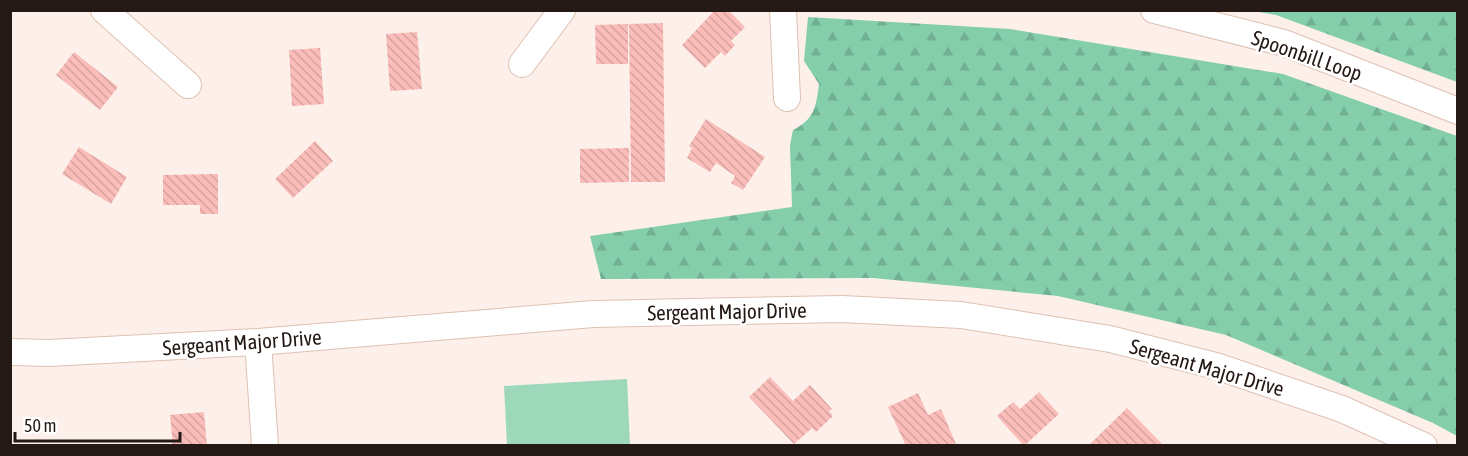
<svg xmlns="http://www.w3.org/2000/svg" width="1468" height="456" font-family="'Asap Condensed',sans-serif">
	<defs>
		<pattern id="forest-firs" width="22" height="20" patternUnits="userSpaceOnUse" patternTransform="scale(1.5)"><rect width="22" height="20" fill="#84ceab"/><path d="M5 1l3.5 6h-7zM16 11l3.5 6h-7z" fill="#72b092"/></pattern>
		<pattern id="building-back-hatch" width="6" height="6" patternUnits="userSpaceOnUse" patternTransform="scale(1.5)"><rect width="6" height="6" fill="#fabdb9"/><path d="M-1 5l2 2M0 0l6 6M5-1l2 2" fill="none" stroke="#d6a29e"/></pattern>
	</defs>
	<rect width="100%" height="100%" fill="#fdf0ea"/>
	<!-- grass -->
	<path fill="#9dd8bb" d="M627,379L630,445H507L504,386Z"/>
	<!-- forest -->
	<path fill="url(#forest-firs)" d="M1253,11H1457V82L1276,15Z
		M808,17L1010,29L1283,74L1457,136V436L1433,423L1226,335L1058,296L873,278L601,279L590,236L792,207L790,145L793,130C815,119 816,106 819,84L804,61Z"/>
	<!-- building -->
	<path fill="url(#building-back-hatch)" d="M715,10H728L745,27L731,41L735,45L725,56L721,52L705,68L682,45Z
		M663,23L665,182H631L629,24Z
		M628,24V64H596L595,25Z
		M417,32L422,89L390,91L386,34Z
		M320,48L324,104L292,106L289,50Z
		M74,52L118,87L100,110L56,75Z
		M706,119L765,157L743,190L731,183L735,176L716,163L710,172L687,158L692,148L689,146Z
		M315,141L333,161L293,198L275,179Z
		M79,147L127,177L111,204L62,174Z
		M629,148V182L580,183V149Z
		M218,174V214H200V205H163V175Z
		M770,377L793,401L810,385L832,409L829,411L833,416L816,432L812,428L794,444L749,397Z
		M1039,392L1059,414L1024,446L997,416L1013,402L1020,409Z
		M918,393L928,415L941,409L956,444L953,446H906L888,407Z
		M1127,408L1164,446H1094L1091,443Z
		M204,412L207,446H173L170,415Z"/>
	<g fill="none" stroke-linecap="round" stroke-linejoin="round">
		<!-- minor casing -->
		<g stroke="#dec1b2" stroke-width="28">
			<path id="minor" d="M104,10L188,85
				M783,10L787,98
				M1154,10L1284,43L1458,111
				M522,64L562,10
				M258,342L265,446
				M10,352L49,353L258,342L593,314L842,309L961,315L1110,339L1216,366L1342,409L1424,446"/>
		</g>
		<!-- minor -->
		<use href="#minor" stroke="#fff" stroke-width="26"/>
	</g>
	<g text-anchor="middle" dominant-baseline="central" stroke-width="5" stroke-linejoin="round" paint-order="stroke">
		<!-- street labels -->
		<g font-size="21" fill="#241914" stroke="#fff">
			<text transform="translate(1307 55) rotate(19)">Spoonbill Loop</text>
			<text transform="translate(727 311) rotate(-1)">Sergeant Major Drive</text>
			<text transform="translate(242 342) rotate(-4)">Sergeant Major Drive</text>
			<text transform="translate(1207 367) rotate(16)">Sergeant Major Drive</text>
		</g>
	</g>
	<!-- border -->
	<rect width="1468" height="456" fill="none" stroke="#241914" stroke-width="24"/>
	<!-- scale -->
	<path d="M15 432v9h165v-9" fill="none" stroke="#241914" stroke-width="3"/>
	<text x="24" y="432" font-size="18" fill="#241914" stroke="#ffffff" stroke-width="4.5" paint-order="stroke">50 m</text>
</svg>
